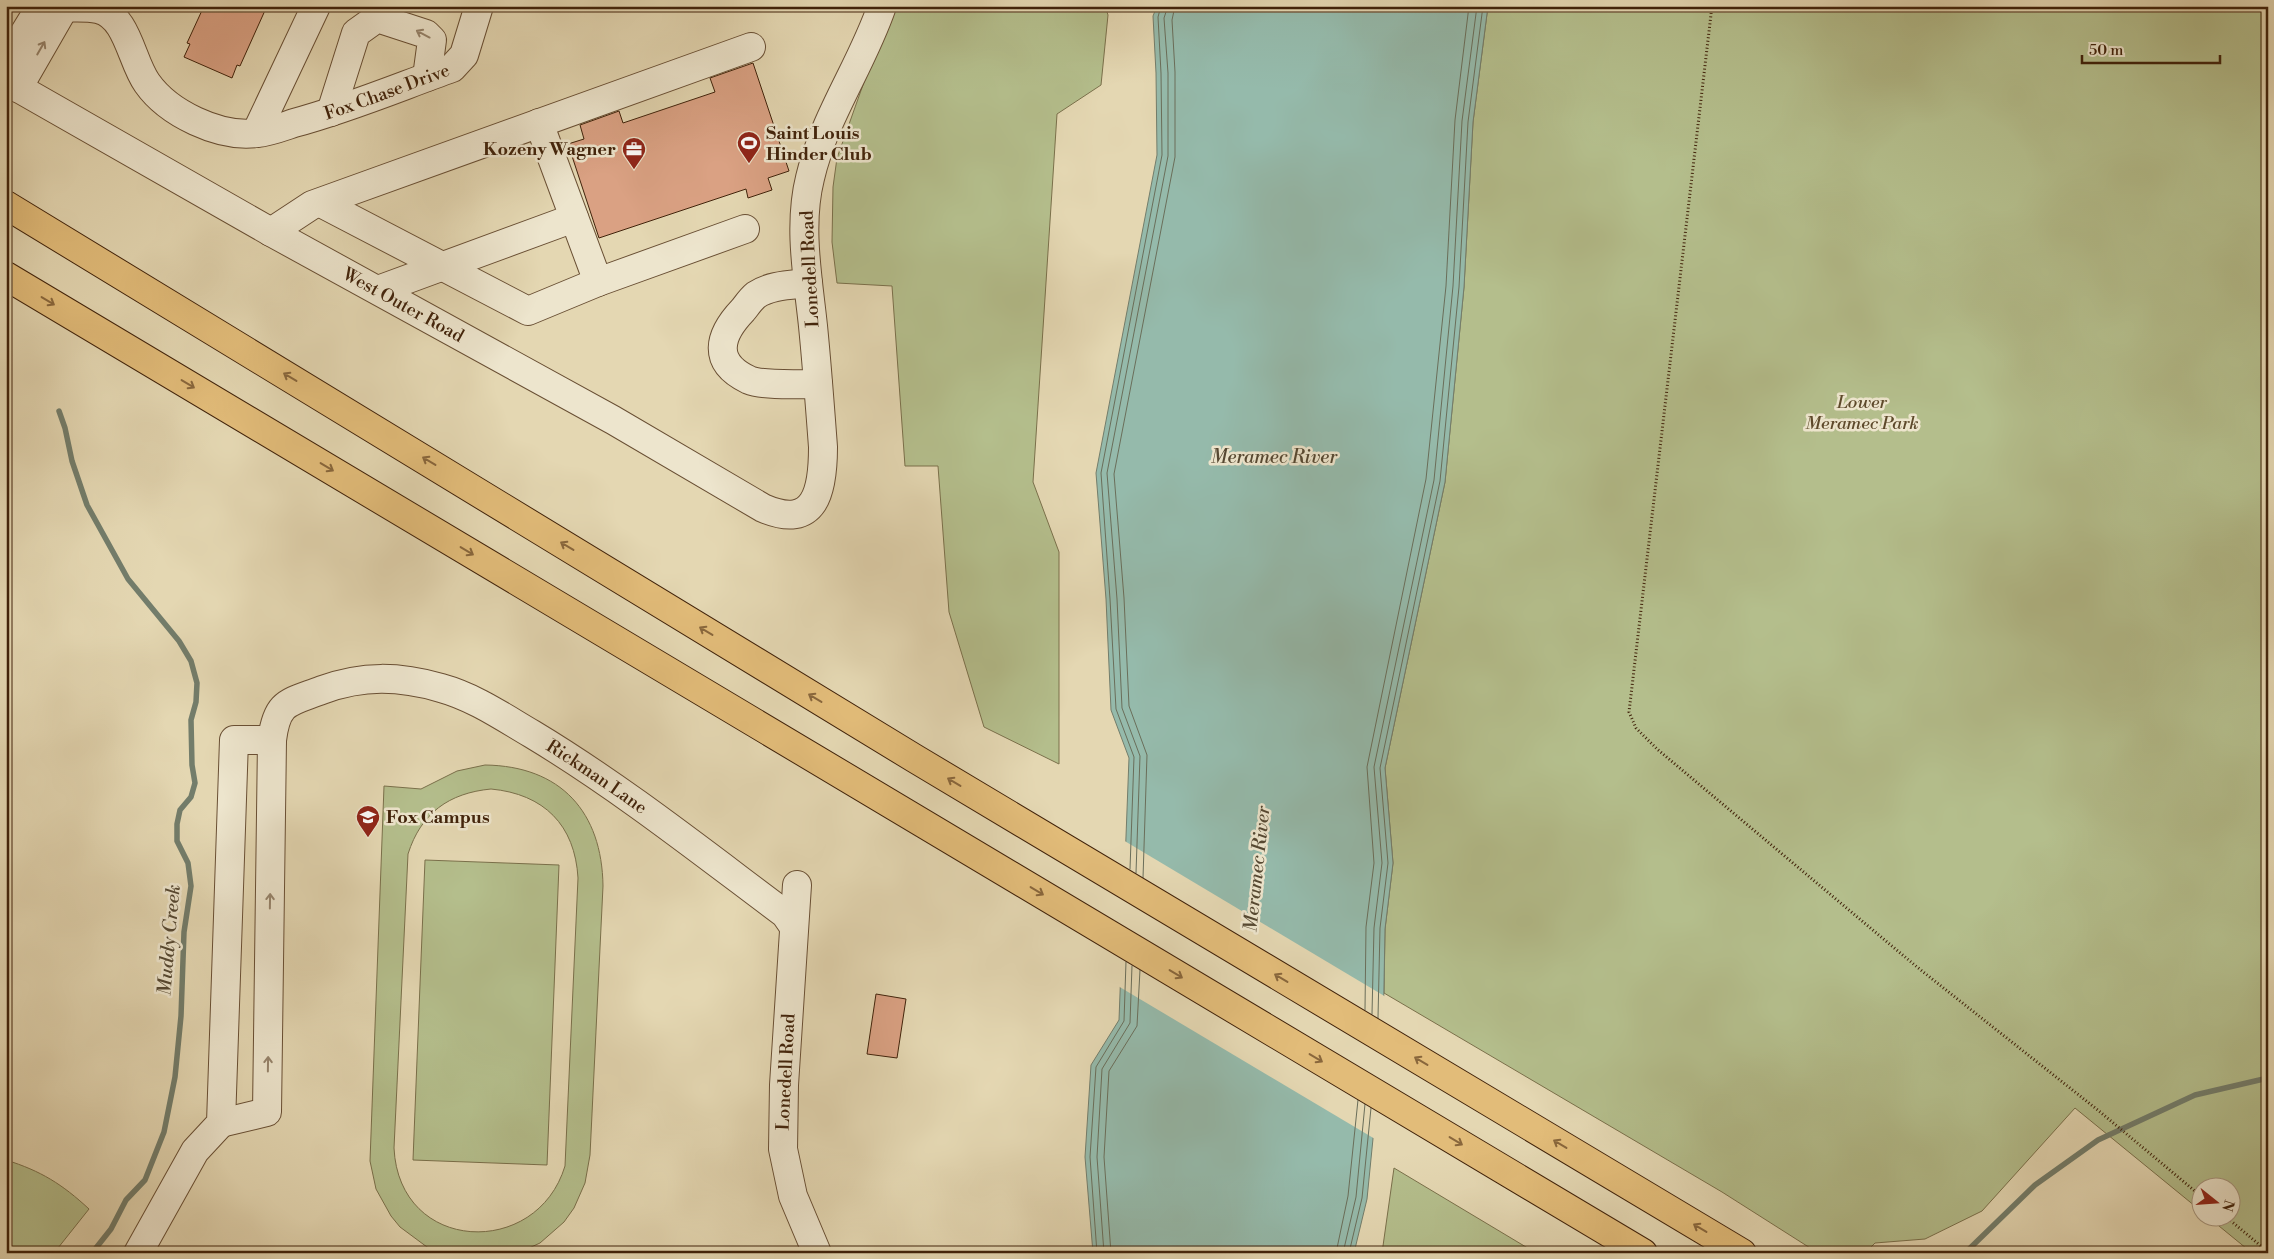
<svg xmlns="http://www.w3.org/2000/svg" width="2274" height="1259" font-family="'Libre Bodoni',serif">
	<rect width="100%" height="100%" fill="#e4d7b2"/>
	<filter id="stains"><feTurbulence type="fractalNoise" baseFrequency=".004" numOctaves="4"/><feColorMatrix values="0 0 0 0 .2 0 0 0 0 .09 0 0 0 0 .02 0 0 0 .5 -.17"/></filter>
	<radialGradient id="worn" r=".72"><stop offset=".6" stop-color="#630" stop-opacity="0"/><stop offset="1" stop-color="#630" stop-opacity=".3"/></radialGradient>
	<!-- green -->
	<path fill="#b4be8c" stroke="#7a704b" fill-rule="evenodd" d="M891,6H1105L1108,15L1101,85L1057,114L1033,482L1059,552V764L984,727L949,612L938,466H905L892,286L837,283L832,242L833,187L837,158Z
		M1488,6H2268V1253H2252L2208,1217L2232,1216V1186H2202L2201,1211L2075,1108L1982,1211L1925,1239L1875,1243L1865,1253H1818L1722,1192L1384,993L1385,929L1393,863L1385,768L1445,482L1464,287L1473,122Z
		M485,765C561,766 602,812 603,886L590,1155L585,1183L574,1208L564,1222L540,1243L518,1253H439L427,1247L400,1227L391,1216L376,1189L370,1161L384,786L421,789L457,771ZM491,789C544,794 575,825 578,878L565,1166C537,1259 399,1254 394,1148L408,854C421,813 449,793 491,789Z
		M425,860L559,865L547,1165L413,1160Z
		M6,1160C41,1171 62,1184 89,1209L54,1253H6Z
		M1394,1168L1536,1253H1382Z"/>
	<!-- water -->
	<path fill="#95baab" stroke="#737d6b" d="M1157,6H1488L1473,122L1464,287L1445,482L1385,768L1393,863L1385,929L1383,1038L1367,1199L1354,1253H1093L1085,1157L1091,1065L1119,1020L1129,758L1111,710L1106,599L1096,473L1157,155L1156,73L1153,16Z"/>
	<!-- pier -->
	<path fill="#e4d7b2" d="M1123,840L1386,997L1385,1038L1375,1139L1118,986Z"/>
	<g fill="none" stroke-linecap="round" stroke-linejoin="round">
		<!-- shore -->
		<path stroke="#6a6e5a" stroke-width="1" d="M1130,869L1134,757L1116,709L1110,599L1101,473L1162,155L1161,73L1158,17L1161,6
			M1136,873L1140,756L1122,708L1117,599L1107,473L1168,156V73L1164,18L1168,6
			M1143,878L1147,755L1129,706L1124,598L1114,474L1175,157V72L1172,20L1175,6
			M1365,1010L1366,927L1374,863L1367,767L1426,479L1446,286L1455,120L1469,6
			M1372,1014L1374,928L1382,863L1374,767L1434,480L1453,286L1462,121L1477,6
			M1378,1018L1380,928L1388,863L1380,768L1440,481L1459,287L1468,122L1483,6
			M1097,1253L1090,1157L1096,1067L1124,1021L1126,962
			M1104,1253L1097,1157L1102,1069L1130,1023L1132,966
			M1111,1253L1104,1157L1109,1071L1137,1026L1140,970
			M1336,1253L1348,1196L1358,1100
			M1343,1253L1356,1197L1365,1104
			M1349,1253L1362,1198L1371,1108"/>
		<!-- stream -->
		<path stroke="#737d6b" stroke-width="5.5" d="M59,411L65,428L72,461L87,505L128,579L179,641L191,661L197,683L196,702L191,720L192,765L195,783L191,797L180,810L177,824V841L188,863L191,886L184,932L181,1016L175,1077L164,1132L145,1180L126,1200L111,1229L92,1253
			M1965,1253L2035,1185L2098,1140L2195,1095L2268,1078"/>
	</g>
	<!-- building -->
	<path fill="#daa183" stroke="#40220a" d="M204,6H267L240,66L237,65L232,78L184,57L190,44L187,43Z
		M753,63L789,171L768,178L772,190L748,198L746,189L599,238L568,144L584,139L580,125L619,111L623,123L715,92L710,78Z
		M876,994L906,999L897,1058L867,1054Z"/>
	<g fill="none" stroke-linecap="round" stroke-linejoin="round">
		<!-- minor casing -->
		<g stroke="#694f34" stroke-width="30">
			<g id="minor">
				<path id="s1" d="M56,6C70,9 84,6 98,9C128,16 131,61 147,83C168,113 219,138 257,133C269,132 282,127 294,123C347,109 399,87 452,68L464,55L479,6"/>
				<path d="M6,63L41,6"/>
				<path id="s2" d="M6,81L271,232L613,420L763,508C816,531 823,490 823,447C820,407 817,366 813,326C808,278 798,226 810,178C824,117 862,65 882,6"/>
				<path d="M18,88L64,8"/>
				<path d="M331,112L356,33L377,18L426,34L432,40L427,77"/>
				<path d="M539,123L598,282L745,229"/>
				<path d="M256,133L316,6"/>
				<path d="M321,203L528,311L598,282"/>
				<path d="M271,232L312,205L751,47"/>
				<path d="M808,283C792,285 770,285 756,295C751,299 747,305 743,310C719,335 711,362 749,380C763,386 801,384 818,384"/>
				<path d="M378,290L574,218"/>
				<path d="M797,885L784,1085L783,1149L793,1196L817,1253"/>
				<path d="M221,1123L267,1112L272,740"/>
				<path id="s3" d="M138,1253L195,1151L221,1123L234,740H272C277,701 288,703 322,690C363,675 399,676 441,688C474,697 503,717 532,734C620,787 702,852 785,914L794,927"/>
			</g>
		</g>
		<!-- highway casing -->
		<g stroke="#40220a" stroke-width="30">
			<path id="highway" d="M6,205L914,758L1742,1253
				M6,276L1643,1253"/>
		</g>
		<!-- path -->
		<path stroke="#40220a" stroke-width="3" stroke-dasharray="1 2.5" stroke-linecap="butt" d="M1712,6L1629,712L1636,728L1657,749L1917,967L2099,1111L2202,1197
			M2193,6L2195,8L2200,6
			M2225,1216L2268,1252"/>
		<!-- minor -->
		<use href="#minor" stroke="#ede5cd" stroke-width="28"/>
		<!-- highway -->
		<use href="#highway" stroke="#e2bc79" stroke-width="28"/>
	</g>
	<!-- one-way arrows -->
	<defs><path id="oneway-shaft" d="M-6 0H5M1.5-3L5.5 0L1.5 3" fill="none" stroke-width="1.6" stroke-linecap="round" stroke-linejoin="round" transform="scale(1.25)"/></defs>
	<g stroke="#96846c">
		<use href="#oneway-shaft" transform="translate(423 34) rotate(-152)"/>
		<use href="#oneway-shaft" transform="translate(41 48) rotate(-60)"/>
		<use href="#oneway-shaft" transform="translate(270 901) rotate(-89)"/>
		<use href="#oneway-shaft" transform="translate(268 1064) rotate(-89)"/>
	</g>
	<g stroke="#89673c">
		<use href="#oneway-shaft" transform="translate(48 301) rotate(31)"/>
		<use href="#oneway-shaft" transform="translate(290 377) rotate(-149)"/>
		<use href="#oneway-shaft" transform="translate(188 384) rotate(31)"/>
		<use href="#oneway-shaft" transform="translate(429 461) rotate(-149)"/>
		<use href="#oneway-shaft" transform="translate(327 467) rotate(31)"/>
		<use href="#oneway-shaft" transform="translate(567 546) rotate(-149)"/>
		<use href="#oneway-shaft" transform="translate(467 551) rotate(31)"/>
		<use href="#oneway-shaft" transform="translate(706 631) rotate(-149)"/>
		<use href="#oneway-shaft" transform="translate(815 698) rotate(-149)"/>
		<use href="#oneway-shaft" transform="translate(954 782) rotate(-149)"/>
		<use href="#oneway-shaft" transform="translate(1037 891) rotate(31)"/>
		<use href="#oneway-shaft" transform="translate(1176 974) rotate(31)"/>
		<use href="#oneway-shaft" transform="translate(1281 978) rotate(-149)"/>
		<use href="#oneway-shaft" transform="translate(1316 1058) rotate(31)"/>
		<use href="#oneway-shaft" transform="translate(1421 1061) rotate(-149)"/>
		<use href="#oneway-shaft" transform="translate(1456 1141) rotate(31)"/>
		<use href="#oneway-shaft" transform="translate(1560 1144) rotate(-149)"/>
		<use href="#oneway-shaft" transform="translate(1700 1228) rotate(-149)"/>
	</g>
	<!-- icons -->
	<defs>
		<g id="stadium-pin" transform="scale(1.25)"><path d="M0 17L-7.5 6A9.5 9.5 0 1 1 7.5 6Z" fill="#8f2418" stroke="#ede5cd"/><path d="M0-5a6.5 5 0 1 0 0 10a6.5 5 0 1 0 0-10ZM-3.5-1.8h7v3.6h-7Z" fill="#fff"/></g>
		<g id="office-pin" transform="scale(1.25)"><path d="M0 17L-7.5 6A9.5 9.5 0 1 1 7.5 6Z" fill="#8f2418" stroke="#ede5cd"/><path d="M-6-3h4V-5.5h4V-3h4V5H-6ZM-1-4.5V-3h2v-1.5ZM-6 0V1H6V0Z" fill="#fff"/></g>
		<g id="school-pin" transform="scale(1.25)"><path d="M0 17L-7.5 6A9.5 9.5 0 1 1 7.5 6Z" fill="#8f2418" stroke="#ede5cd"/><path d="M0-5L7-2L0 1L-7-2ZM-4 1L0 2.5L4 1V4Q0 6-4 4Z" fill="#fff"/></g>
	</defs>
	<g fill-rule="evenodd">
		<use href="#stadium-pin" x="749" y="143"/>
		<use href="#office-pin" x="634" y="149"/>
		<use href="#school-pin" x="368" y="817"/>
	</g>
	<g text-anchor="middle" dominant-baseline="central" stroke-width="5" stroke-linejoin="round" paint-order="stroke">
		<!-- street labels -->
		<g font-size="18" fill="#40220a" stroke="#ede5cd">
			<text stroke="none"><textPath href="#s1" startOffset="396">Fox Chase Drive</textPath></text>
			<text transform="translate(810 269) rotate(-93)">Lonedell Road</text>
			<text stroke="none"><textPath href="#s2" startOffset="456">West Outer Road</textPath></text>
			<text stroke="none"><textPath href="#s3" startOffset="955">Rickman Lane</textPath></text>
			<text transform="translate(786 1072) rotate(-87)">Lonedell Road</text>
		</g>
		<!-- poi labels -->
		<g font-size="18" font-weight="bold" fill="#40220a" stroke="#ede5cd" text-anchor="start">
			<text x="766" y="133">Saint Louis<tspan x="766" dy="21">Hinder Club</tspan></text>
			<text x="616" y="149" text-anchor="end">Kozeny Wagner</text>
			<text x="386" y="817">Fox Campus</text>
		</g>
		<!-- park labels -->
		<g font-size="18" font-style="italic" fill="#5d492a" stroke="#ede5cd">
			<text x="1862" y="402">Lower<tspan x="1862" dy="21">Meramec Park</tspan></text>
		</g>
		<!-- water labels -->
		<g font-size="19" font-style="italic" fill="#554832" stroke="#ede5cd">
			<text x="1274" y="457">Meramec River</text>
			<text transform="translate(1257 869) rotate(-84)">Meramec River</text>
			<text transform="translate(169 940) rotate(-85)">Muddy Creek</text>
		</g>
	</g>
	<!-- margin -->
	<rect width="2274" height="1259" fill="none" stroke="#e4d7b2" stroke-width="25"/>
	<rect x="8" y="8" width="2259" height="1244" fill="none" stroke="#40220a" stroke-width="2.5"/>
	<rect x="12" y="12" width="2249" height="1234" fill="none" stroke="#40220a"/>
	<!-- north arrow -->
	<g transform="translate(2216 1202) rotate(107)"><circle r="24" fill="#ede5cd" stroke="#a8977f"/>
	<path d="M0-4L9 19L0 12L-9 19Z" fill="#8f2418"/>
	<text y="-8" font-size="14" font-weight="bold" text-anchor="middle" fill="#40220a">N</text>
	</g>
	<!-- scale -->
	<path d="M2082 55v8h138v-8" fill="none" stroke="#40220a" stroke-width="2.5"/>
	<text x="2089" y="55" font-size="15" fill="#40220a" stroke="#ede5cd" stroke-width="4" paint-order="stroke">50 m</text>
	<rect width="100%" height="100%" filter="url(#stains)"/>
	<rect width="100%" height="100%" fill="url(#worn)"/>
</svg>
